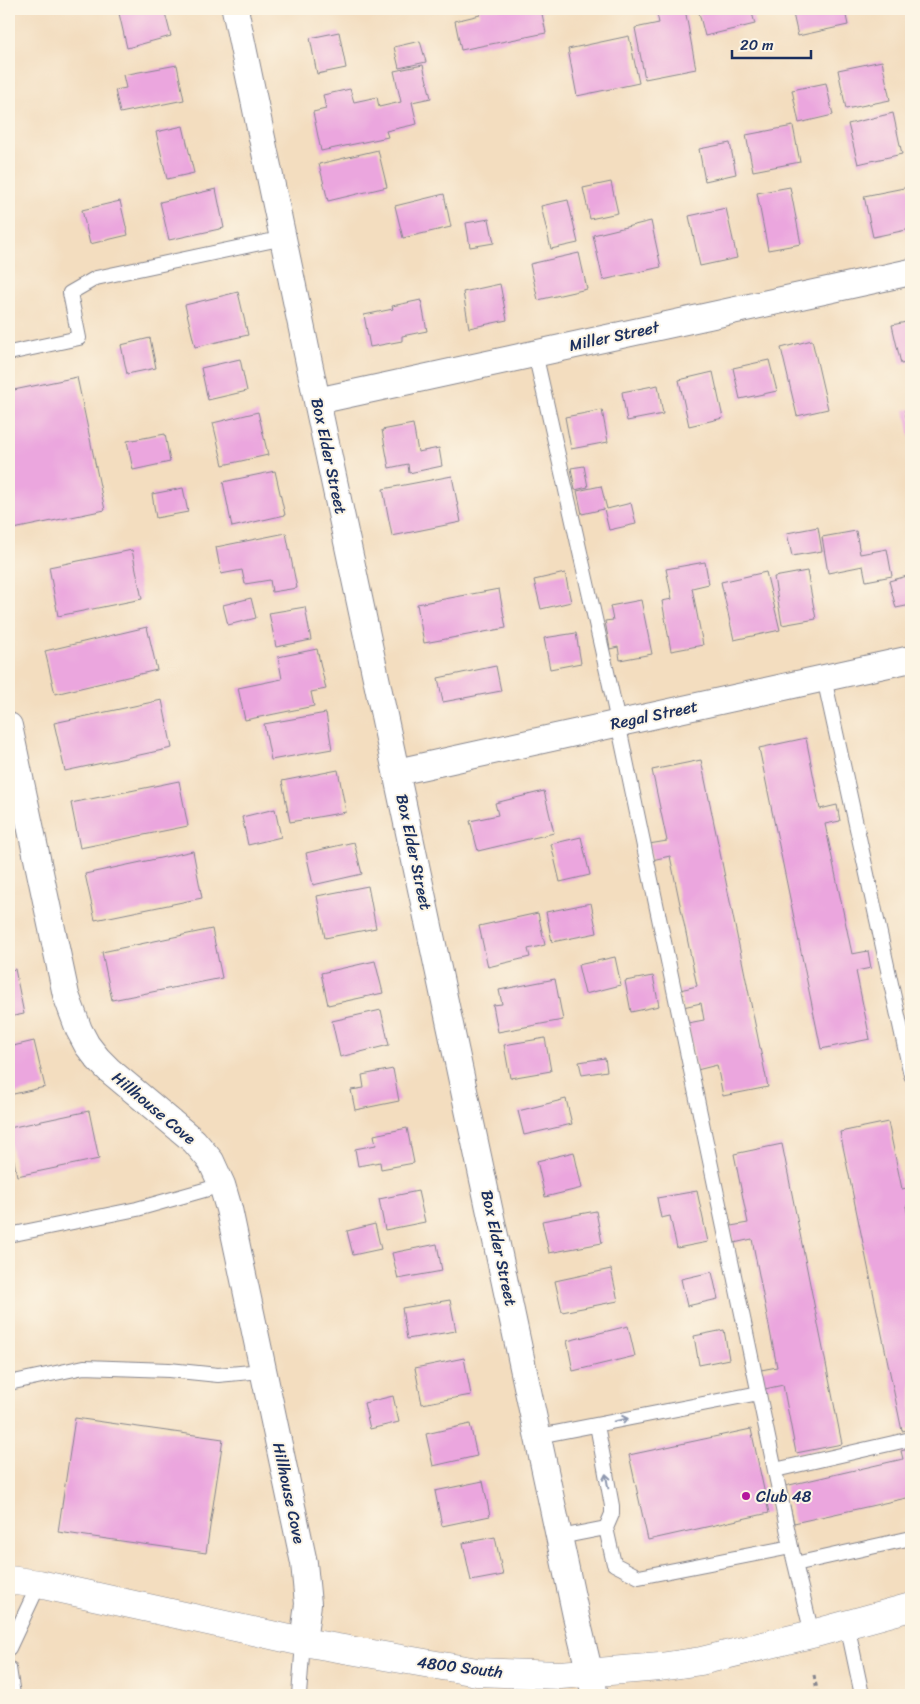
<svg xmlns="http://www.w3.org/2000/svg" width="920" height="1704" font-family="Sriracha,sans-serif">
	<rect width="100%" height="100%" fill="#fcf5e5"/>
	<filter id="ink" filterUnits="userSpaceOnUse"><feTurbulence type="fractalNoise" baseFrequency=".02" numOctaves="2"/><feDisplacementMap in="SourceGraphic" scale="10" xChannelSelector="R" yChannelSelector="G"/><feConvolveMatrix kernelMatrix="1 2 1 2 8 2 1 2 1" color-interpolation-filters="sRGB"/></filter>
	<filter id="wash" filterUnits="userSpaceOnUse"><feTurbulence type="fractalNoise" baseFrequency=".0096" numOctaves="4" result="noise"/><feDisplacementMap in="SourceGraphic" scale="20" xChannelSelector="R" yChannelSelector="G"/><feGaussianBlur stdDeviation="1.12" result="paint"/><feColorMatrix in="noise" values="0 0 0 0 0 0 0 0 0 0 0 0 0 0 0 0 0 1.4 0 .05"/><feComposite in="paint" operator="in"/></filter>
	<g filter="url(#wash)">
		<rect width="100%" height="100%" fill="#f3ddbf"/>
		<g id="blocks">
			<!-- building -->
			<path fill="#eba6de" d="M118,9H164L171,36L127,48Z
				M479,9H541L546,33L461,50L455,21L480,15Z
				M685,9L696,69L645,79L635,28L659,23L657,14Z
				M698,9H751L755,24L705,36Z
				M792,9H851V10L845,11L848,25L798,36Z
				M339,32L346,68L317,74L310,38Z
				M629,36L639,83L577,96L568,49Z
				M420,41L426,62L399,68L394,47Z
				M882,61L890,100L846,109L838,70Z
				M177,65L184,100L120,113L115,90L126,88L123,75Z
				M423,65L431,98L412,102L417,124L386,131L388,137L321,151L313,112L326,109L323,95L350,89L354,102L377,97L379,107L401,102L394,71Z
				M826,83L833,115L799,123L792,90Z
				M893,113L902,154L858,164L848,124Z
				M183,126L194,173L167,179L156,132Z
				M793,126L800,162L753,171L746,135Z
				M730,143L736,174L705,181L699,149Z
				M378,150L387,187L328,201L319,164Z
				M611,182L618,213L590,219L583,188Z
				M790,187L801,244L768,250L757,193Z
				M909,187L911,200V229L873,237L864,196Z
				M216,189L224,228L169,240L160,202Z
				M444,194L451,227L403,238L395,206Z
				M568,200L578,243L551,249L541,206Z
				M120,201L128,235L90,244L82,210Z
				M726,208L737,258L700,266L689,216Z
				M489,219L494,243L470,247L466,223Z
				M651,221L661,267L603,280L593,235Z
				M579,253L587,289L538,300L530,264Z
				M500,284L507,320L469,328L463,292Z
				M238,292L248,335L195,347L185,305Z
				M421,300L427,331L402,336V341L370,347L364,315L393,309L392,306Z
				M911,321V362L901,364L892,325Z
				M150,338L156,368L127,374L121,345Z
				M812,340L828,409L797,416L781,348Z
				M240,359L247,391L208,400L201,368Z
				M769,360L777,391L740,399L733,368Z
				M713,372L723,418L689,426L679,380Z
				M77,377L105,510L9,530V391Z
				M658,385L663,414L627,421L622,392Z
				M911,409V438H910L905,410Z
				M602,410L608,442L571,449L565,417Z
				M258,412L268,455L223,465L213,423Z
				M413,424L418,452L439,448L442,466L409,473L408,464L389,468L382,430Z
				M165,434L170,462L133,470L127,441Z
				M584,466L588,487L575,490L571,468Z
				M275,471L285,515L232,527L223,482Z
				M452,476L461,522L392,536L383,489Z
				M601,486L607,509L631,503L636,524L609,530L604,509L582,514L577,491Z
				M183,488L188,512L156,518L152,494Z
				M818,527L822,551L792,556L787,533Z
				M856,531L860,554L887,549L892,576L866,581L863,566L828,573L822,537Z
				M286,533L297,588L272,592L270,580L245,584L242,570L221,574L216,547Z
				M132,550L142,599L58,616L49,567Z
				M705,562L709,584L692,588L703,645L671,651L662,601L672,599L666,569Z
				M807,571L816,619L782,625L774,577Z
				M766,572L780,630L734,640L721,582Z
				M565,573L571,602L541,609L534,580Z
				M911,575V605L896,608L889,581Z
				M499,589L506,628L424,643L417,604Z
				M251,598L256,618L228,625L223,605Z
				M641,600L652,654L620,660L618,647L610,649L605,621L613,620L610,606Z
				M305,607L311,640L276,647L269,613Z
				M147,627L157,670L55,694L45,651Z
				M576,633L581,663L550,669L544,638Z
				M317,649L326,689L311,692L314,706L245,720L238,688L282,679L278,657Z
				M496,666L501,691L443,702L438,678Z
				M162,700L172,748L65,771L54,723Z
				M326,713L332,749L271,760L264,724Z
				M806,738L820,809L837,805L840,821L825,824L852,954L868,951L871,968L856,971L870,1039L821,1049L759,748Z
				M701,760L768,1087L723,1096L717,1065L697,1070L688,1023L704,1020L701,1003L683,1007L680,990L697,986L670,856L652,860L649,844L667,841L652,770Z
				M338,770L346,812L290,822L282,781Z
				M179,781L188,826L80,848L71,803Z
				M544,791L554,833L478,851L470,821L498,815L495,803Z
				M275,809L281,837L248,845L242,817Z
				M581,837L590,875L560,882L551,844Z
				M354,842L362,874L313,885L306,853Z
				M193,851L202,898L95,920L85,874Z
				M368,886L376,928L325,938L317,896Z
				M591,903L597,933L552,942L546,912Z
				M538,913L545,945L528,949L530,957L488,967L479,926Z
				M212,929L222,978L112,1000L102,952Z
				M615,957L621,985L585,994L578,965Z
				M375,961L383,993L328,1005L321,973Z
				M15,969L24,1014L9,1017V971Z
				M653,976L659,1006L631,1012L625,981Z
				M555,979L563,1020L498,1032L493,1005L502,1004L499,990Z
				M381,1010L389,1045L340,1057L332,1021Z
				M545,1038L551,1071L510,1078L504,1045Z
				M34,1041L45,1087L9,1095V1047Z
				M605,1058L607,1071L582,1075L579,1062Z
				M393,1069L399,1101L355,1110L351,1090L364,1088L362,1075Z
				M566,1099L572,1124L524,1135L518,1111Z
				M89,1111L99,1159L17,1176L9,1137V1128Z
				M888,1122L902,1189L911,1187V1205L906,1206L911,1232V1429L902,1431L840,1132Z
				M407,1128L414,1163L381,1169L380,1162L358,1166L355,1149L376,1145L374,1135Z
				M782,1144L842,1444L796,1453L783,1385L765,1389L761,1370L777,1367L752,1239L734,1243L731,1226L748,1223L734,1154Z
				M574,1152L582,1188L545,1197L537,1161Z
				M418,1191L425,1222L385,1230L379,1199Z
				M697,1191L708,1242L677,1248L670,1216L661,1218L657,1198Z
				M596,1211L602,1243L549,1253L542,1221Z
				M375,1224L381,1249L353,1255L347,1231Z
				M437,1244L442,1271L398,1279L392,1253Z
				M611,1269L618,1301L562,1312L555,1281Z
				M712,1272L718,1299L687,1306L681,1279Z
				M450,1300L456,1331L407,1339L402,1308Z
				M628,1326L635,1356L573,1371L567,1341Z
				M724,1330L729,1359L699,1365L694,1336Z
				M464,1358L471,1395L422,1404L415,1368Z
				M393,1396L399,1422L370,1429L364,1403Z
				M75,1418L223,1439L206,1553L58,1532Z
				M470,1424L477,1456L433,1466L426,1434Z
				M751,1429L769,1513L648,1540L629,1455Z
				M911,1448V1497L794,1523L785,1486L903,1459L901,1451Z
				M483,1481L490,1516L442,1526L435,1491Z
				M495,1537L503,1575L471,1581L463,1543Z"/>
		</g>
	</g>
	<g filter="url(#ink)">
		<use href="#blocks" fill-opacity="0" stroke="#87868e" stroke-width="1"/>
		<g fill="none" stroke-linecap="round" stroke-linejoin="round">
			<!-- service casing -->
			<g stroke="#87868e" stroke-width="16">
				<path id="service" d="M9,353L79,338L70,293L96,278L284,238
					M535,353L612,694L791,1547L812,1634
					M824,678L911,1075
					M9,1235L137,1209L222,1185
					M9,1383L84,1367L169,1370L218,1375L263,1371
					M597,1425L612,1506V1514L606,1528
					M539,1436L759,1393
					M775,1470L911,1439
					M560,1537L606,1528L614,1564L639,1577L791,1547
					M795,1564L907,1539
					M847,1624L862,1695
					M9,1648L39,1584
					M9,1668L13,1695
					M299,1695L303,1642"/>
			</g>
			<!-- minor casing -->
			<g stroke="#87868e" stroke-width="28">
				<path id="minor" d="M235,9L317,401L576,1616L595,1695
					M317,401L911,272
					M9,726L66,995L79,1030L87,1045L98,1059L109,1070L194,1141L211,1161L222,1185L229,1209L304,1563L308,1604L303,1642
					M397,772L911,659"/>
			</g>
			<!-- tertiary casing -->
			<g stroke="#87868e" stroke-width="29">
				<path id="tertiary" d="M9,1580L39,1584L303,1642L477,1672L560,1675L660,1667L701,1661L812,1634L911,1607"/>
			</g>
			<!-- path -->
			<path stroke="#87868e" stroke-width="3" stroke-dasharray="4 4" stroke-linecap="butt" d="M814,1675L818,1695"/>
			<!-- service -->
			<use href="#service" stroke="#fff" stroke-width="14"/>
			<!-- minor -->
			<use href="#minor" stroke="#fff" stroke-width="26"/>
			<!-- tertiary -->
			<use href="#tertiary" stroke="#fff" stroke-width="28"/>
		</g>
		<!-- one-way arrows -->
		<defs><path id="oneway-shaft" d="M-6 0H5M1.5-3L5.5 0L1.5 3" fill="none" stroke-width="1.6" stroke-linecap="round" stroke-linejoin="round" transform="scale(1.25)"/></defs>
		<g stroke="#8d97ae">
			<use href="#oneway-shaft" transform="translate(621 1420) rotate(-11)"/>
			<use href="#oneway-shaft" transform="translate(607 1481) rotate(-100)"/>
		</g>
	</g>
	<!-- markers -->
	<circle fill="#b5179e" stroke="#fcf5e5" stroke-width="2" cx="746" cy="1496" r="5"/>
	<g text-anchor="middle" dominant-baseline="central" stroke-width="4" stroke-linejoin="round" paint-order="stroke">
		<!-- street labels -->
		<g font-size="16" fill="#1b2f5e" stroke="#fcf5e5">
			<text transform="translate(614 336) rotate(-12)">Miller Street</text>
			<text transform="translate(329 456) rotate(78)">Box Elder Street</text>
			<text transform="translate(654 715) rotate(-12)">Regal Street</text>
			<text transform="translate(414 852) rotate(78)">Box Elder Street</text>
			<text transform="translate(154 1108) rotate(40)">Hillhouse Cove</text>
			<text transform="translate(499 1248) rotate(78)">Box Elder Street</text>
			<text transform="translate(289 1493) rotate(78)">Hillhouse Cove</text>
			<text transform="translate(460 1667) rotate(7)">4800 South</text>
		</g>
		<!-- poi labels -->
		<g font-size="16" fill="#1b2f5e" stroke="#fcf5e5" text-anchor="start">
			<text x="756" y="1496">Club 48</text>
		</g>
	</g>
	<!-- margin -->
	<rect width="920" height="1704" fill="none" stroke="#fcf5e5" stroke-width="30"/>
	<!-- scale -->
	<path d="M732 50v8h79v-8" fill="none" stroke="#1b2f5e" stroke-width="2.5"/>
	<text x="740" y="50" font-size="15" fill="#1b2f5e" stroke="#fcf5e5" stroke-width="4" paint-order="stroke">20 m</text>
</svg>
